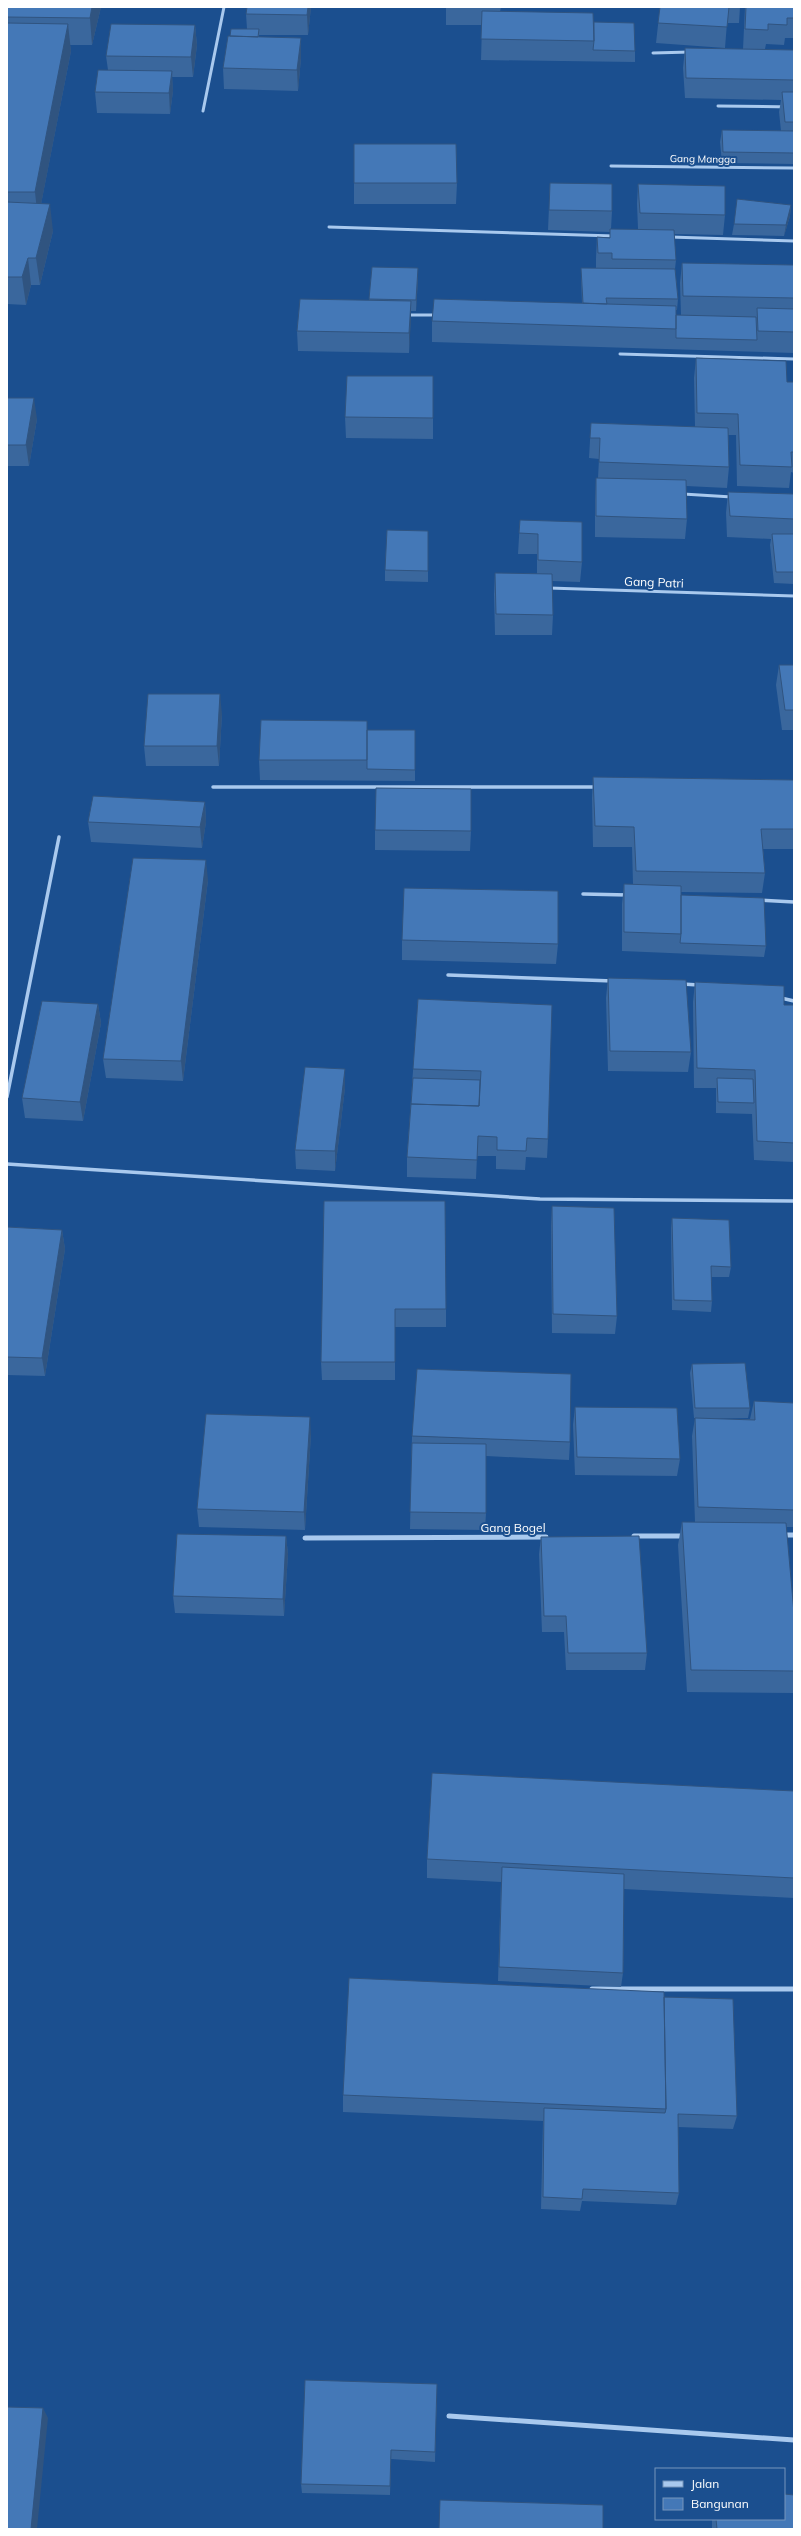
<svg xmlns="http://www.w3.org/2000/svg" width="801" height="2536" font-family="Mulish,sans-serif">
	<rect width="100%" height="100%" fill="#1b4f8f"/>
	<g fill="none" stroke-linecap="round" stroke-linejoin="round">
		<!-- minor-far2 -->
		<path stroke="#a9c9ee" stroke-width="3" d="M653,53L690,52
			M718,106L794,107
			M203,111L224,7
			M611,166L794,168
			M329,227L614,236
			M670,237L794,241
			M411,315H438
			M620,354L794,359
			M683,494L732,497
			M549,588L794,596"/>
		<!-- minor-far1 -->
		<path stroke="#a9c9ee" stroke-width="3.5" d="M213,787H598
			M583,894L628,895
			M758,900L794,902
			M448,975L613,981
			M682,984L699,985
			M781,998L794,1001
			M7,1097L59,837
			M7,1164L540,1199L794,1201"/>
		<!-- minor -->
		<path stroke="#a9c9ee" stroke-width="5" d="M782,1535H794
			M634,1536H684
			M305,1538L546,1537
			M592,1989H794
			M449,2416L794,2440"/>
	</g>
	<!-- wall -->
	<path fill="#3a679d" d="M7,7H101L92,45H70L71,51L41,204L53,231L40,285H31L26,305L7,304Z
		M311,7L308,35H259V37L301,38V58L298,91L224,89L223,68L230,36L247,29L246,14Z
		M446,7H501L500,12L594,22L635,51V62L481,60L482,25H446Z
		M660,7H740L739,23H727L725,48L656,43Z
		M745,7H794V38H785L784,45L766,44L765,49L794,50V164L722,163L720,142L722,130L781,131L779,112L781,100L685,98L683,68L685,48L743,49Z
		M195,25L197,45L193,77H172L173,91L170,114L97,113L95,92L108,70L106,56Z
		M354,183H457L456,204H354Z
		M550,183L612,211L611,229H638L637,204L638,184L725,215L723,235L674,234L676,260L675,269L678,299L677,310H676V315H681L680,283L682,263L794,265V353L432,342V321L582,303L581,279V268H596V258L597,237L610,238V232L548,230Z
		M791,205L790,216L784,236L732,235L734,224Z
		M372,267L418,279L416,311H411L409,353L298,351L297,331L369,300Z
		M696,358L787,382H794V473L791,472L789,488L737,486L736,435H728L729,467L727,488L686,486L687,519L685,539L595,537V499L596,478H598L599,459L589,458L591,423L695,427L694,378Z
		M433,376V439L346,438L345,417Z
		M7,398L37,419L29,466H7Z
		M728,492L794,494V584L774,583L770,545L771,539L727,537L726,513Z
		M520,520L582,562L580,582L552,581L553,615L552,635H495L494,594L495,573L537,574V554H518Z
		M428,531V582L385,581V570Z
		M779,665H794V730H782L776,685Z
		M222,714L219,766H146L144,746Z
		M367,730H415V781L260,780L259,760Z
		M593,777L794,780V849H763L765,873L762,893L681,892V895L766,946L764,957L622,951V904L624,884H633L632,847H593L592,798Z
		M205,802L206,822L202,848L91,842L88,822Z
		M375,830L471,831L470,851L375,850Z
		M208,880L183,1081L106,1078L103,1059Z
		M402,940L558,944L556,964L402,960Z
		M608,978L691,1052L688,1072L608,1071L606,998Z
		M695,982L784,1005H794V1162L754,1160L752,1114L716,1113V1088H694L693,1002Z
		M418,999L548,1139L547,1158L526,1157L525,1170L496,1169V1156H477L476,1179L407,1177V1157Z
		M98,1004L101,1023L83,1121L25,1118L22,1098Z
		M345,1088L335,1171L296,1169L295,1150Z
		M324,1201L446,1309V1327H395V1380H322L321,1362Z
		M552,1206L617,1316L615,1334L552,1333L551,1225Z
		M672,1218L731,1267L729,1277H711L712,1301L711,1312L672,1310L671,1228Z
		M7,1227L62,1230L65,1249L45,1376L7,1375Z
		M692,1364L750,1408L748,1418H694L690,1373Z
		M754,1401L794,1403V1527H786L794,1613V1693L687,1692L678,1545L682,1522H695L692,1436L695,1418L750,1419Z
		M575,1407L680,1459L677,1476L575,1475L573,1425Z
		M311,1434L305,1530L199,1527L197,1509Z
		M412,1436L570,1442L569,1460L486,1456V1513L485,1530L410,1529Z
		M286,1536L288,1554L284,1616L175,1613L173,1596Z
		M541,1537L647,1653L645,1670H566L564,1632H542L539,1554Z
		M794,1791V1898L624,1889L623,1973L621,1987L498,1981L501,1882L427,1878V1859Z
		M664,1997L737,2116L733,2129L678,2127L679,2193L676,2205L582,2201L580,2211L541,2209L543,2121L343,2112V2095Z
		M437,2384L435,2462L391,2459L390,2495L302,2493L301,2484Z
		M712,2519H784L794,2529H712Z"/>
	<!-- shaded-wall -->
	<path fill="#305480" d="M92,7H101L92,45L90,18Z
		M308,7H311L308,35L307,15Z
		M68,24L71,51L38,220L35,192Z
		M195,25L197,45L193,77L191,57Z
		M301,38V58L298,91L297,70Z
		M172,71L173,91L170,114L169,93Z
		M50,204L53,231L40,285L36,258Z
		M791,205L790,216L784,236L786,225Z
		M28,258L31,285L26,305L22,277Z
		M418,268V279L416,311V300Z
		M411,301V321L409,353V333Z
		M34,398L37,419L29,466L26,445Z
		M220,694L222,714L219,766L217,746Z
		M205,802L206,822L202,848L200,827Z
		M206,860L208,880L183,1081L181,1061Z
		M98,1004L101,1023L83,1121L80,1102Z
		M345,1069V1088L335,1171V1151Z
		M62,1230L65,1249L45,1376L42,1358Z
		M310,1417L311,1434L305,1530L304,1512Z
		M286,1536L288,1554L284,1616L283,1599Z
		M43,2408L48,2418L37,2529H31Z
		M391,2450V2459L390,2495V2486Z"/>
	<!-- building -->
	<path fill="#4478b7" stroke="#305480" d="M7,7H92L90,18L7,17Z
		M247,7H308L307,15L246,14Z
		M660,7H729L727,27L658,23Z
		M746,7H794V18H787V25L768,24V30L745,29Z
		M482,11L593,13L594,41L481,39Z
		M594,22L634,23L635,51L593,50L594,41Z
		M7,23L68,24L35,192H7Z
		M111,24L195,25L191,57L106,56Z
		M231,29H259L258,37L230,36Z
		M228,36L301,38L297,70L223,68Z
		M685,48L794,50V80L686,78Z
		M98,70L172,71L169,93L95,92Z
		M782,92H794V122H785Z
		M722,130L794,131V153L723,152Z
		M354,144H456L457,183H354Z
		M550,183L612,184V211L549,210Z
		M638,184L725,186V215L640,213Z
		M737,199L791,205L786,225L734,224Z
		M7,202L50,204L36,258H28L22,277H7Z
		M610,229L674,230L676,260L612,259V253H598L597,237L610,238Z
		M682,263L794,265V298L683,296Z
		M372,267L418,268L416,300L369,299Z
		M581,268L675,269L678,299L606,298L607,304L583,303Z
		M300,299L411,301L409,333L297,331Z
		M434,299L676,306V329L432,321Z
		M757,308L794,309V332L758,331Z
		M676,315L756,317L757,340L676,338Z
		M696,358L786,361L787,382H794V452H791L792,467L740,465L738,414L697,413Z
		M347,376H433V418L345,417Z
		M7,398H34L26,445H7Z
		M591,423L728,428L729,467L599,462L600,438H590Z
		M596,478L686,480L687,519L596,516Z
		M728,492L794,494V519L730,516Z
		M520,520L582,522V562L538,560V534L519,533Z
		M387,530L428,531V571L385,570Z
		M772,534H794V572H776Z
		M495,573L552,574L553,615L496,614Z
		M779,665H794V710H785Z
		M148,694H220L217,746H144Z
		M261,720L367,721V760H259Z
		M367,730H415V770L367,769Z
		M593,777L794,780V829H761L765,873L636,871L634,827L595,826Z
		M376,788L471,789V831L375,830Z
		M93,796L205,802L200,827L88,822Z
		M133,858L206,860L181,1061L103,1059Z
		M624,884L681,886V934L624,932Z
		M404,888L558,891V944L402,940Z
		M681,895L764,898L766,946L680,943L681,934Z
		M608,978L686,980L691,1052L610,1051Z
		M695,982L784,986V1005H794V1143L757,1141L755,1070L697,1068Z
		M418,999L552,1005L548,1139L527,1138L526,1151L497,1150V1137L478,1136L477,1160L407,1157L411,1104L479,1106L481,1071L413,1069Z
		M42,1001L98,1004L80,1102L22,1098Z
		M305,1067L345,1069L335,1151L295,1150Z
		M413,1078L480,1080L479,1106L411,1104Z
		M717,1078L753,1079L754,1103L718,1102Z
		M324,1201H445L446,1309H395V1362H321Z
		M552,1206L614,1208L617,1316L553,1314Z
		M672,1218L729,1220L731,1267L711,1266L712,1301L674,1300Z
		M7,1227L62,1230L42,1358L7,1357Z
		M745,1363L750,1408H695L692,1364Z
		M417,1369L571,1374L570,1442L412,1436Z
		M754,1401L794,1403V1510L698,1507L695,1418L755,1420Z
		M575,1407L677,1408L680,1459L577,1457Z
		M206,1414L310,1417L304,1512L197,1509Z
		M412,1443L486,1444V1513L410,1512Z
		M682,1522L786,1523L794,1613V1671L691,1670Z
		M177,1534L286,1536L283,1599L173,1596Z
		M639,1536L647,1653H568L566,1616H544L541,1537Z
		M432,1773L794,1791V1878L427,1859Z
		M502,1867L624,1874L623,1973L499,1967Z
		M349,1978L664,1992L666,2109L343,2095Z
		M664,1997L733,1999L737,2116L678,2114L679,2193L583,2189L582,2199L543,2197L544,2108L665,2113L666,2109Z
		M305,2380L437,2384L435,2452L391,2450L390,2486L301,2484Z
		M7,2407L43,2408L31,2529H7Z
		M784,2494L794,2495V2529H717L716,2519H784Z
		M440,2500L603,2505V2529H439Z"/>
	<g text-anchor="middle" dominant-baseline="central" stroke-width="4" stroke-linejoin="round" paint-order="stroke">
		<!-- far-street labels -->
		<g font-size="10" fill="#fff" stroke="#1b4f8f">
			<text transform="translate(703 159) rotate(1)">Gang Mangga</text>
		</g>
		<!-- street labels -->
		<g font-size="12" fill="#fff" stroke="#1b4f8f">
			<text transform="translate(654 582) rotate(2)">Gang Patri</text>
			<text x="513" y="1527">Gang Bogel</text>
		</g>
	</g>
	<!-- border -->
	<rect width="801" height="2536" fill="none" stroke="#ffffff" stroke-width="16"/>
	<!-- legend -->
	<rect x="655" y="2468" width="130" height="52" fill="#1b4f8f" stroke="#7695bc"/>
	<rect x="663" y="2481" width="20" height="6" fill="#a9c9ee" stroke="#7695bc"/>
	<text x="691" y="2488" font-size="12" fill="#ffffff">Jalan</text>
	<rect x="663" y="2498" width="20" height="12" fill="#4478b7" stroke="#7695bc"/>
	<text x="691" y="2508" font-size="12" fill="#ffffff">Bangunan</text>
</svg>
